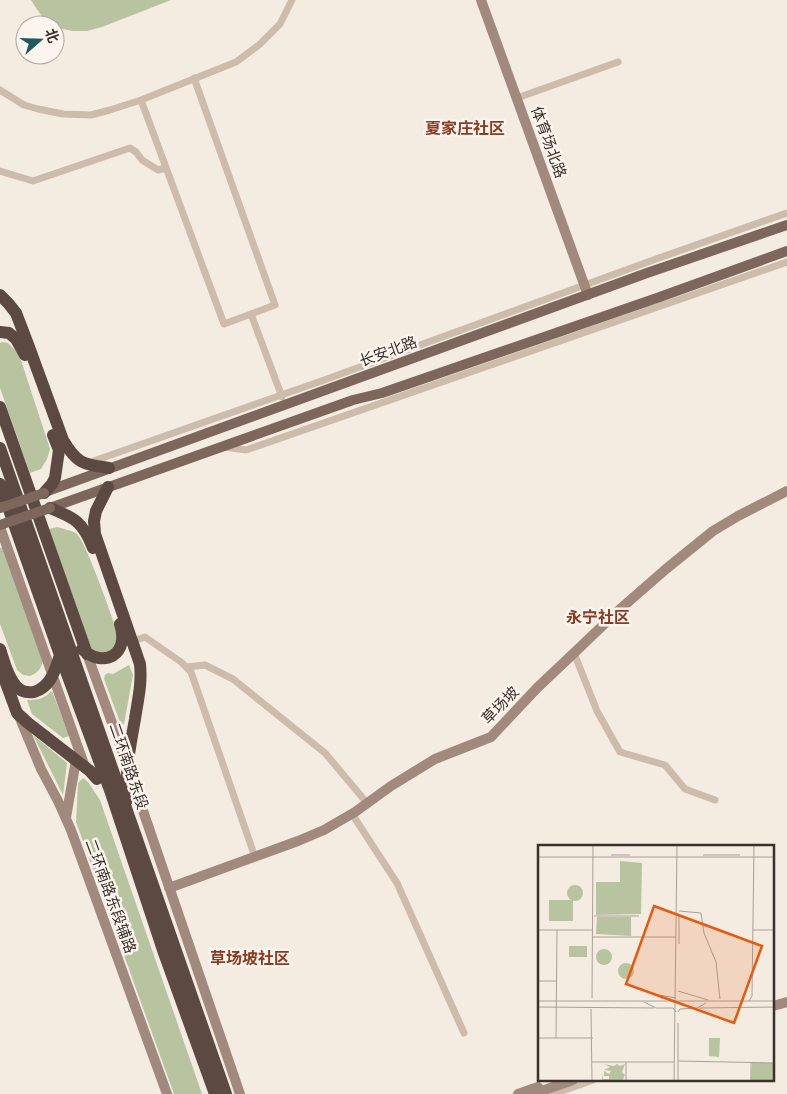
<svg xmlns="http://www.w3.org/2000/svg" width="787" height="1094" font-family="Helvetica,'Noto Sans SC',sans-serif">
	<rect width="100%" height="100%" fill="#f4ebe1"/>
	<!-- green -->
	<path fill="#b8c4a0" d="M31,0H171L102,27L87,31H72L59,28L55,26V25C44,21 37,10 31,0Z
		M2,342L8,343L19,354L50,449L47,459L41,469L30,473L0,388V343Z
		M57,527C63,529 70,530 76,533C86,541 112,617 118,634L115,647L103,655L92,651L49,529Z
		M3,547L43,658C42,668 39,672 30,676L23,675L17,670L0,624V548Z
		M129,665L133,675L124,724L121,725L104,679L105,675L108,673L113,674Z
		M52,691L69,736L63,738L32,714L27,700C39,700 43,699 52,691Z
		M33,735L67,763L63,795Z
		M83,778L88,782L100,800L202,1094H174L76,822L78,783Z"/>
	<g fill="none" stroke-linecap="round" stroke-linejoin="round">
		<!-- street -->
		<path stroke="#cdbbac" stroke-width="7" d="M194,78L275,305L251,314L282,397
			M0,90L24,105L38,109L63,114L91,115L110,110L141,100L236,62L259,45L280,24L292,0
			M517,98L618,62
			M141,100L224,324L251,314
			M0,171L33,181L130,148L136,152L142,160L158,170L166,168
			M224,447L246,450L787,262
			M88,463L327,379L656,259L787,213
			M133,641L145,637L181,662L191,672L255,857
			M574,653L597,711L620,752L665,765L685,789L715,800
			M186,667L205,665L233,679L325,753L367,803
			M352,814L397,883L464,1033
			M554,1094L593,1080"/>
		<!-- secondary -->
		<path stroke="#a18a7d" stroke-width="10" d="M481,0L588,295
			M0,527L85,767
			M87,654L128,767L240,1094
			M19,716L41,769L58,801L71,830L167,1094
			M66,818L77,754
			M169,888L298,841L324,830L355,812L391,786L435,759L491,737L537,688L574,653L619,610L666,569L713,531L738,516L787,491
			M773,1006L787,1002
			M518,1094L538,1087
			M533,1094L573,1080"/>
		<!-- primary -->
		<path stroke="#7d675c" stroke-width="10" d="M45,492L647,273L787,225
			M50,508L353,400L382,393L657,298L787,251"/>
		<!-- highway -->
		<path stroke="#5c4a42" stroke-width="12" d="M0,295L8,303L16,313L29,347L63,440C77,464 83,464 109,468
			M0,332L9,333L16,339L25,355
			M0,407L87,654
			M0,448C76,663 149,879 226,1094
			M0,484L60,655L111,793L164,953L215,1094
			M108,487L96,511L94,521L95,534L140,664C142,684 138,699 135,719C130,746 125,773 127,800
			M44,493L52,484L55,478L59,450L53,435
			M50,508C75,518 83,522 93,548
			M0,649C4,661 7,676 16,686C20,691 27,693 34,692C51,687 55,670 60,655
			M82,649C105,670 130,653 120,624
			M0,667L17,713L28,723L90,771L97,779"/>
		<!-- primary-bridge -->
		<path stroke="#7d675c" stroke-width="10" d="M0,508L44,493
			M0,525L50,508"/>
	</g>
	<g text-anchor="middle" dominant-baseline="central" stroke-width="5" stroke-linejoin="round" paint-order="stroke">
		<!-- street labels -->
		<g font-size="15" fill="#3b302b" stroke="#fbf5ee">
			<text transform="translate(549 142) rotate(70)">体育场北路</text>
			<text transform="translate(388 351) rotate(-20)">长安北路</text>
			<text transform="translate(500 705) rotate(-46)">草场坡</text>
			<text transform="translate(129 766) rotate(71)">二环南路东段</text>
			<text transform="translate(111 896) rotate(70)">二环南路东段辅路</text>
		</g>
		<!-- neighbourhood labels -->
		<g font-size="16" font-weight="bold" fill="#8c3b22" stroke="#fbf5ee">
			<text x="465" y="128">夏家庄社区</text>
			<text x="598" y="617">永宁社区</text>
			<text x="250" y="958">草场坡社区</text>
		</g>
	</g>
	<!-- overview -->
	<g transform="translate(538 845)">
		<rect width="236" height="236" fill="#f4ebe1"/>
		<path d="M82,16L104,18L103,69L58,70V37H82ZM29 48a8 8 0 1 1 16 0a8 8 0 1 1-16 0ZM11,55H35V76H11ZM93,72V91L58,89L59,72ZM31,101H49V112H31ZM58 112a8 8 0 1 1 16 0a8 8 0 1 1-16 0ZM80 126a8 8 0 1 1 16 0a8 8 0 1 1-16 0ZM171,193H182L181,212L171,211ZM214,218H236V236H213ZM58,219H66L76,221L79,219L82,221L87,219L84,227L87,230L84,236H64V227L65,234H71V231H66V226L71,229L73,226L66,225L72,222L66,219Z" fill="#b8c4a0"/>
		<path fill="none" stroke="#aaa098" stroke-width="1" d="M73,10H92M165,10H202M0,12H237M141,66L163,68L166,88L178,117L182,154M56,71H101M0,85H54M215,85H237M55,92H138M141,99V71M0,136H19M140,146L170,155M54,153L55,0M124,154L121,150L138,153M0,156H237M211,156L214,151L216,0M106,157L118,163H135L138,167M0,162L116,163M161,163L237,162M53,164L54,236M140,167L142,164L159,163L168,158M0,193H55M18,193L19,85M140,216L237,218M54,217H136M88,217V236M136,236L139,0M140,236V178M213,236V218"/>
		<path fill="#e8590c" fill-opacity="0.15" stroke="#e8590c" stroke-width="2.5" d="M116,61L224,101L196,178L88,139Z"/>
		<rect width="236" height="236" fill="none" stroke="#3b302b" stroke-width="2.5"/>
	</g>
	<!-- north arrow -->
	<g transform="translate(40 40) rotate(70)"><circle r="24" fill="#fbf5ee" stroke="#aea6a0"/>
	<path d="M0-4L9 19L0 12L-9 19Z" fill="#1f5a5e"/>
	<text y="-8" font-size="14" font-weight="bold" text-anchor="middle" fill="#3b302b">北</text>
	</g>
</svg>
